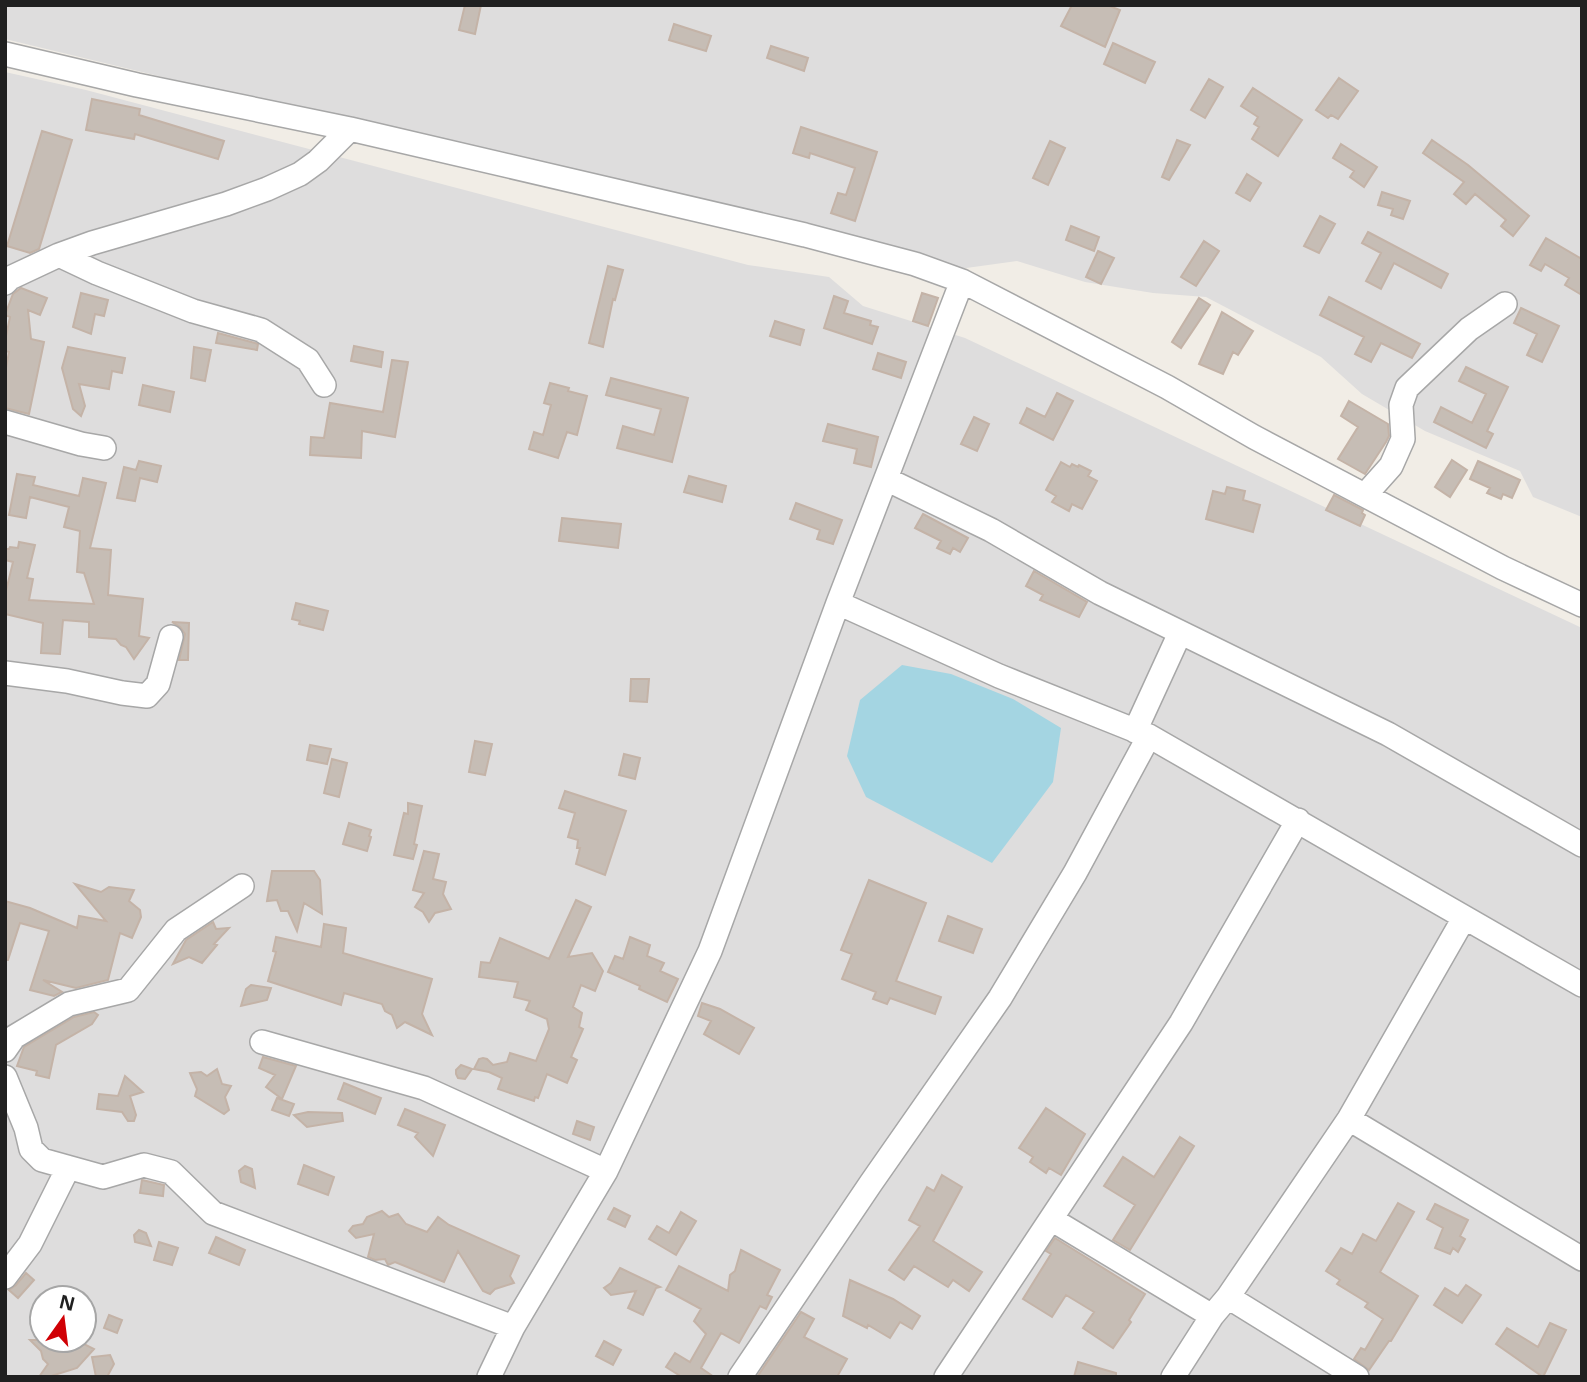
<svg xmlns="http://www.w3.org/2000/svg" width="1587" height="1382" font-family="'Open Sans',sans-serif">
	<rect width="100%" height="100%" fill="#f1ede6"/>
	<!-- residential -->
	<path fill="#dedddd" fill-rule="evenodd" d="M5,5H1582V517L1533,497L1520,471L1425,431L1362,394L1321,357L1206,297L1153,293L1085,282L1017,261L959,269L5,39Z
		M5,72L86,90L748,265L829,277L863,306L965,338L1582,628V1377H5ZM42,1298H84V1340H42Z"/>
	<!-- water -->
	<path fill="#a4d5e2" d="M902,665L951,674L1013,699L1061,728L1053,782L992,863L866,797L847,756L860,700Z"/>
	<!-- building -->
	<path fill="#c6bdb5" stroke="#c4b3a7" stroke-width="2" d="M465,5H481L475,34L459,30Z
		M1072,5H1107L1120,10L1105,47L1061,26Z
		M674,24L711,36L706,51L669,40Z
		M1113,43L1155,62L1145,83L1104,64Z
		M771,46L808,58L804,71L767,58Z
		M1339,78L1358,91L1338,119L1331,115L1328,118L1316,110Z
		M1209,79L1223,87L1205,118L1191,110Z
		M1253,88L1302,120L1278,156L1252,139L1259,127L1254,124L1258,117L1241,106Z
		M92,99L140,109L139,115L224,141L218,159L135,134L134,139L86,130Z
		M801,127L877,152L855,221L831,213L838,193L846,195L855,168L810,153L809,158L793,153Z
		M42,131L72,140L39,249L30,253L7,246Z
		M1177,140L1190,145L1169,180L1162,177Z
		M1432,140L1468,165L1529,216L1513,236L1501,226L1506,220L1475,194L1466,204L1454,194L1464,182L1423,153Z
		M1050,141L1065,148L1048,185L1033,178Z
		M1341,144L1377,167L1364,187L1350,177L1354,171L1333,158Z
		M1247,174L1261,183L1250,201L1236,193Z
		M1382,192L1410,201L1403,219L1391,215L1393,209L1378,205Z
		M1320,216L1335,224L1319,253L1304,246Z
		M1071,226L1099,237L1094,251L1066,240Z
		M1368,232L1448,274L1441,288L1394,263L1381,289L1366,281L1381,253L1362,243Z
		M1546,238L1580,258L1582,255V295L1565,285L1569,278L1545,264L1541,271L1530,265Z
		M1204,241L1219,251L1196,286L1181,277Z
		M1098,251L1114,258L1101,284L1086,277Z
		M608,266L623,270L615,300L613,299L603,347L589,343Z
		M21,288L47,298L40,315L28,310L31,339L44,342L29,414L5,408V373L9,352L5,351V341L10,317L5,315L13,294Z
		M81,293L108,300L104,316L95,314L91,334L73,327Z
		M922,293L938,298L928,326L913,321Z
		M834,296L848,301L844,313L871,321L870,325L878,327L872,344L824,328Z
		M1329,297L1420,344L1412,358L1381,343L1371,362L1355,354L1364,337L1320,315Z
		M1199,298L1210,305L1181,348L1172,342Z
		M1521,308L1559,326L1542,362L1527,355L1537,334L1514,323Z
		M1222,312L1253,331L1238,355L1233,352L1223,374L1199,364Z
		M775,321L804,330L800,345L770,336Z
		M218,333L255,343L258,344L257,350L216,343Z
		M354,346L383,352L381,367L351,361Z
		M68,347L125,358L122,373L112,371L109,389L79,384L85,406L81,416L73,409L62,368Z
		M194,347L211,350L205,381L191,378Z
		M878,353L906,362L901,378L873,369Z
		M392,360L408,362L395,437L362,431L361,458L310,455L311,437L324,438L330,403L383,412Z
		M1466,367L1508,387L1487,431L1493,434L1486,448L1434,422L1441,407L1472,423L1486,394L1459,381Z
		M611,378L688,398L672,462L617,448L623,426L654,435L661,409L606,395Z
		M550,383L569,388L568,391L587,396L577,435L567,432L558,458L529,449L534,432L543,435L551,405L544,403Z
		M143,385L174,392L170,412L139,405Z
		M1057,393L1073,401L1053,440L1020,423L1027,408L1045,417Z
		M1349,401L1388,424L1389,436L1386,442L1365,474L1338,459L1358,427L1341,416Z
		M974,417L989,424L977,451L961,444Z
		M828,424L878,437L871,467L854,463L857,449L823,441Z
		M1452,460L1467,470L1450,497L1435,487Z
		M139,461L161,466L157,482L140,478L135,501L117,498L124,467L136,470Z
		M1478,461L1520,480L1512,498L1503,494L1501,499L1487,493L1490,488L1470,479Z
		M1061,462L1070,467L1072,464L1078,467L1079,465L1091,471L1088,476L1097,481L1082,509L1072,504L1069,511L1052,502L1056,496L1046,490Z
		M17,474L35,477L33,485L79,496L83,478L106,483L90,548L111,550L108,595L143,599L139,636L149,638L134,659L126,647L121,645L116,639L89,637V622L63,620L60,654L41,653L43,623L5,614V595L13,562L5,560V549H9L10,547L18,548L19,542L35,545L27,578L33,579L29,600L94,604L84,573L77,572L80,531L64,527L69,507L30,497L26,518L9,515Z
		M689,476L726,486L722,502L684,492Z
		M1227,487L1245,491L1243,500L1260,505L1253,532L1206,519L1213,491L1225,494Z
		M1334,495L1363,510L1362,513L1365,515L1360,526L1326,510Z
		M796,503L842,520L833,544L817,539L820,530L790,519Z
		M923,514L968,538L960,552L953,548L950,554L937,548L941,541L915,528Z
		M562,518L621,524L618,548L559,541Z
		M1034,571L1087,602L1079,617L1040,600L1043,595L1026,586Z
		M296,603L328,611L323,630L299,624L300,621L292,619Z
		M172,622L189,623L188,660H179L185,634L180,627Z
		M631,679H649L647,702L630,701Z
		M475,741L492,744L485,775L469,772Z
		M310,745L331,749L327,764L307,760Z
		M624,754L640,758L635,779L619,775Z
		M332,759L347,763L339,797L324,793Z
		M565,791L626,811L605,875L576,864L580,848H577L578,840L568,837L575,813L559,808Z
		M408,803L422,806L414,844L417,845L413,859L394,855L404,813L408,814Z
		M349,823L371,830L369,836L371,837L367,851L343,844Z
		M424,851L439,854L433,879L446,882L443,894L451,909L435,913L429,922L423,912L415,907L424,893L413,890Z
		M272,871H314L320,880L322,914L304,903L297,931L288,911H281L277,900L267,901Z
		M869,880L926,903L896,981L941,997L935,1014L890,998L887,1004L873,999L876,992L842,979L852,954L841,950Z
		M75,884L101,892L109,887L134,890L129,901L140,910L141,917L132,938L120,933L108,980L76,988L43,980L62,992L54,996L30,990L49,931L20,923L8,960H5V901L30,908L77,928L79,916L106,921Z
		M576,900L591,907L568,957L592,953L603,971L595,991L581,985L573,1007L582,1013L579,1027L583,1029L571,1057L577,1060L567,1083L547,1074L538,1098L535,1097L534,1101L498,1089L502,1078L489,1072L474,1069L479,1059L483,1058L487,1059L493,1065L507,1062L510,1053L536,1061L549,1029L547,1019L526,1010L530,1001L514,997L518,982L479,977L481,962L490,963L500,938L549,959Z
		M948,916L982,929L973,953L939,941Z
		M213,922L216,929L229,928L214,944L217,945L202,963L189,957L173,964L186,940Z
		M324,924L346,928L343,953L432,979L422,1014L432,1035L405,1022L397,1028L392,1015L385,1011L382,1004L344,993L341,1005L268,981L276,952L273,951L276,937L321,947Z
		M630,937L650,945L647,956L664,963L660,971L678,979L667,1002L639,989L640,986L608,972L615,956L623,959Z
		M251,985L271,988L267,1000L241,1006L246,989Z
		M702,1003L720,1009L754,1028L739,1054L704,1034L711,1021L698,1016Z
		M94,1012L98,1015L92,1024L56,1045L49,1078L36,1075L37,1071L17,1066L24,1047L74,1017Z
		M263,1057L296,1066L282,1099L266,1087L275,1075L259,1068Z
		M461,1065L472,1069L465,1079L458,1078L456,1074V1070Z
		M217,1069L222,1084L231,1086L225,1097L229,1110L224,1114L195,1096L197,1089L190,1073L201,1072L207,1076Z
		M125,1076L143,1092L130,1096L136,1115L134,1121H128L122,1112L97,1109L99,1094L118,1096Z
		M344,1083L381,1098L375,1114L338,1099Z
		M277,1098L294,1104L289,1116L272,1110Z
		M1046,1108L1085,1134L1061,1175L1049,1168L1046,1173L1030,1162L1033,1157L1019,1148Z
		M405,1109L445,1125L433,1156L415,1137L418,1133L398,1125Z
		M308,1112L342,1113L343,1121L307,1127L294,1115Z
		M577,1121L594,1127L590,1140L573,1134Z
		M1180,1137L1194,1146L1130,1250L1113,1240L1135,1205L1104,1186L1123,1157L1154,1177Z
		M304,1165L334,1177L328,1195L298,1184Z
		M245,1166L252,1169L255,1188L241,1182L239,1171Z
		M942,1175L962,1187L933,1241L982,1272L969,1291L953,1280L948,1287L914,1266L904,1280L889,1270L920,1226L909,1220L927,1187L934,1191Z
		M142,1180L164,1185L163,1196L140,1193Z
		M1398,1203L1414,1212L1380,1272L1418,1296L1391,1341H1389L1369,1370L1354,1359L1361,1348L1365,1350L1383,1319L1365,1307L1368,1303L1337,1284L1340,1280L1326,1271L1341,1248L1352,1254L1363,1234L1376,1241Z
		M1435,1204L1468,1220L1460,1236L1465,1239L1458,1252L1453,1248L1450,1254L1435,1248L1443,1228L1427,1219Z
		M614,1208L630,1216L625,1227L608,1219Z
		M382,1211L389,1217L398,1214L406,1224L427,1232L438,1217L449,1225L519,1256L510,1276L514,1283L495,1289L490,1294L483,1291L458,1251L444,1282L395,1262L388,1265L385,1259L375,1260L368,1257L374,1234L356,1238L349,1231L353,1226L363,1224L367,1217Z
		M681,1212L696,1221L676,1255L649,1239L657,1226L669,1233Z
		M139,1230L146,1233L151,1246L135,1242L134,1235Z
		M216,1237L245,1250L239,1265L209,1253Z
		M1055,1238L1145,1294L1129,1320L1131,1322L1113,1348L1083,1328L1094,1312L1066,1295L1052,1317L1023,1299L1051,1254L1046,1251Z
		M159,1242L178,1248L172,1265L154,1260Z
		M741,1250L780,1270L767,1295L772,1297L766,1309L760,1306L739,1343L721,1333L701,1368L714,1377H682L666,1367L675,1353L690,1362L706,1334L694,1321L701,1309L666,1290L679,1266L728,1291L730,1275L735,1271Z
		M620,1268L660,1287L656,1288L643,1315L628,1308L636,1291L611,1295L604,1288L611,1283Z
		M26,1273L34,1280L18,1298L9,1290L16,1285Z
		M850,1280L893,1299L920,1316L912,1329L900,1322L890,1338L868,1325L867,1328L843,1316Z
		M1466,1285L1481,1295L1462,1323L1434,1305L1445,1288L1458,1296Z
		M801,1312L814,1319L804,1337L847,1359L837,1377H757Z
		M109,1315L122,1320L117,1333L104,1328Z
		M1550,1323L1566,1330L1543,1377L1496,1344L1507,1328L1538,1347Z
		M30,1340H76L94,1349L77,1368L48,1377H39L48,1364L43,1359L41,1351Z
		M604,1341L621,1350L613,1365L596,1356Z
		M110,1355L114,1364L107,1377H96L92,1357Z
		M1078,1362L1116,1373V1377H1074Z"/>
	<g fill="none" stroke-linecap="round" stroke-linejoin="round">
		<!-- minor casing -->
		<g stroke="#a7a7a7" stroke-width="26">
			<path id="minor" d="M5,54L137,85L350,129L805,235L915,264L962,281
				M59,255L97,273L193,311L261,330L308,360L324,385
				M5,283L10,278L59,255L92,243L226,204L267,189L300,174L318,161L350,129
				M5,422L81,444L104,448
				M886,479L991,530L1100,593L1388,734L1582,845
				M1366,494L1391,466L1403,439L1401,405L1407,388L1469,329L1505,304
				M838,603L999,676L1149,736L1582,985
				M5,673L67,681L122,693L147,696L158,684L171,637
				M1135,731L1180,633
				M262,1042L424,1088L606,1171
				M5,1050L14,1037L69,1004L128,990L176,930L242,886
				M5,1077L26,1128L31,1149L42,1160L103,1177L144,1165L171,1172L213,1213L513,1327
				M1349,1119L1582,1259
				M1051,1219L1212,1316
				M5,1277L30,1244L68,1168
				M1228,1297L1357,1377
				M489,1377L513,1327L606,1171L710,951L838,603L962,281L1167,387L1254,437L1503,568L1582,605
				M740,1377L871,1183L1000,998L1075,873L1149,736
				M946,1377L1181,1023L1298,820
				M1173,1377L1212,1316L1228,1297L1349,1119L1464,918"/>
		</g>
		<!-- minor -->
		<use href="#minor" stroke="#fff" stroke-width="23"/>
	</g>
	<!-- border -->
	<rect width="1587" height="1382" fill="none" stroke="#202020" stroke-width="14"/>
	<!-- north arrow -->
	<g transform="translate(63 1319) rotate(14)"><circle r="33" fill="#ffffff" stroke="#a6a6a6" stroke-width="2"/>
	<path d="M0-5L12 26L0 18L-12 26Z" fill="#d00005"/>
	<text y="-10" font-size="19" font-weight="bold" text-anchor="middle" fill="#202020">N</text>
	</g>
</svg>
